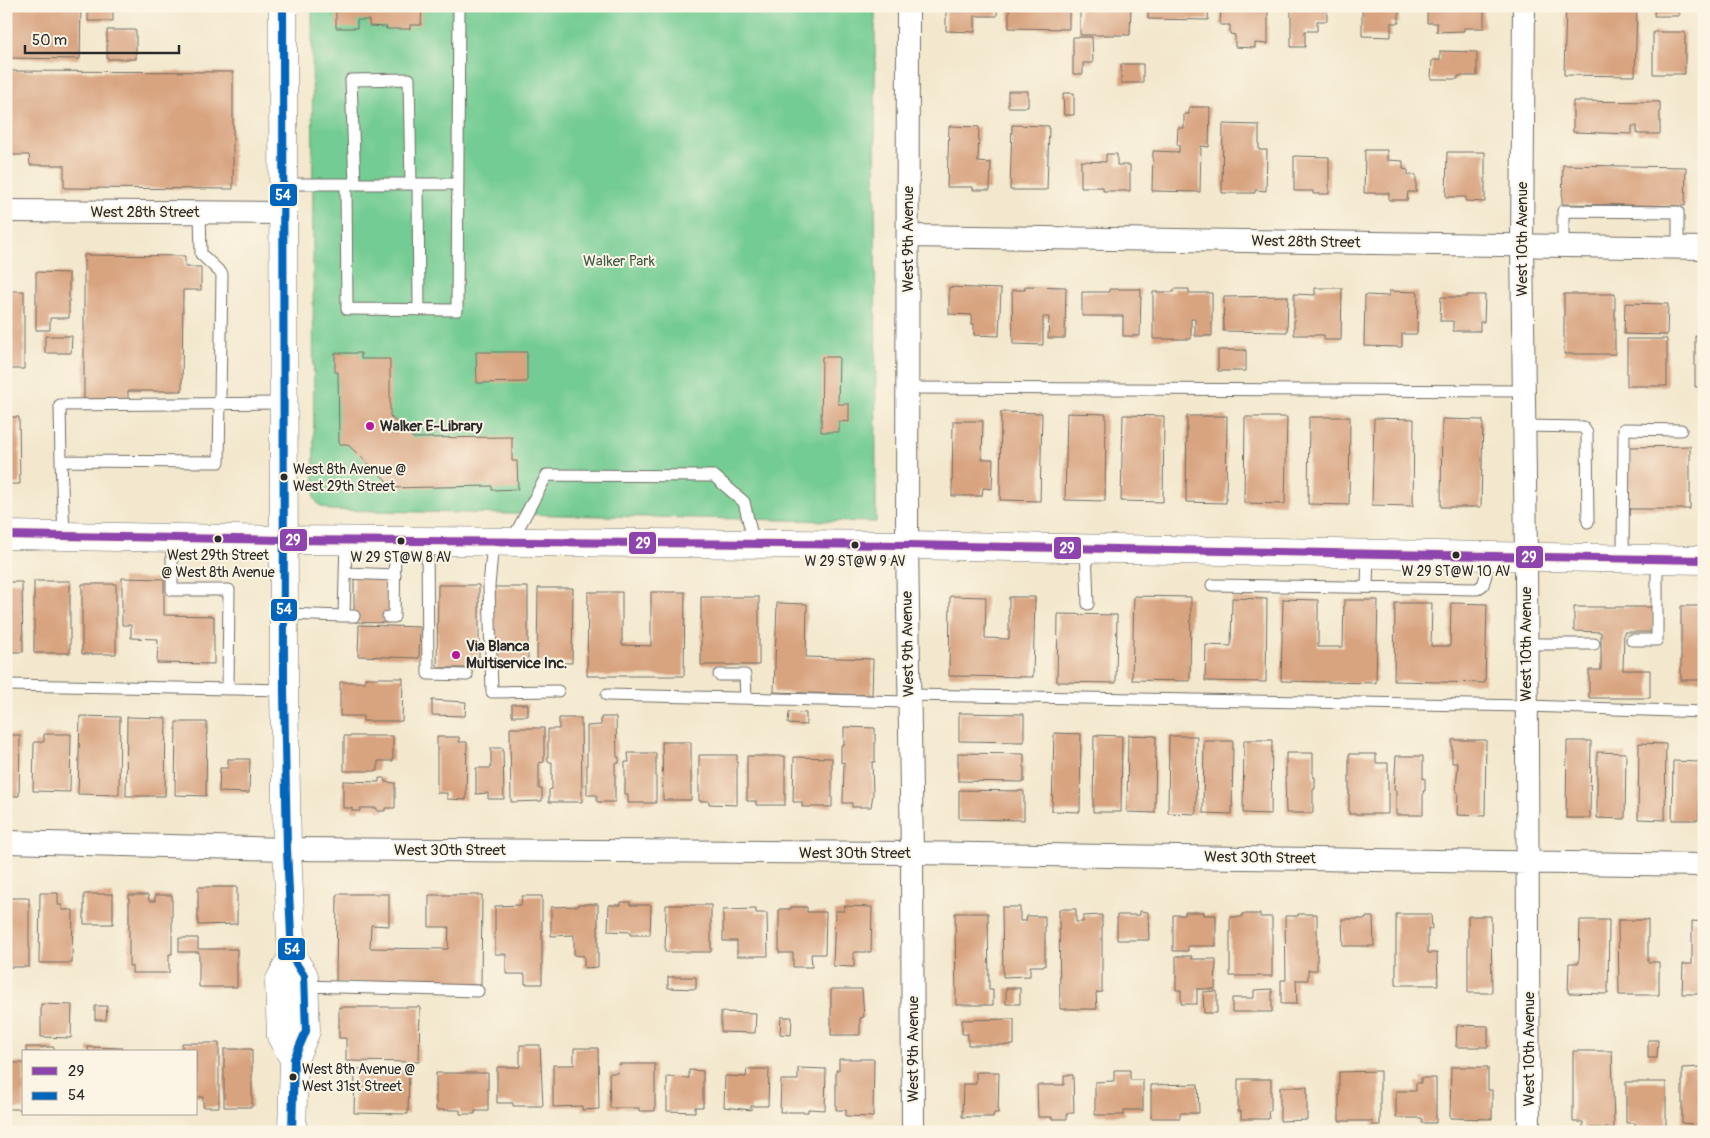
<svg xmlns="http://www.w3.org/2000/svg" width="1710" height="1138" font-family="Pangolin,sans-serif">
	<rect width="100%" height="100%" fill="#fcf5e5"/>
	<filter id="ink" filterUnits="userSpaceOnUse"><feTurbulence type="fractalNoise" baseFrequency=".02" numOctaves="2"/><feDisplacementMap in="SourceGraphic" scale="10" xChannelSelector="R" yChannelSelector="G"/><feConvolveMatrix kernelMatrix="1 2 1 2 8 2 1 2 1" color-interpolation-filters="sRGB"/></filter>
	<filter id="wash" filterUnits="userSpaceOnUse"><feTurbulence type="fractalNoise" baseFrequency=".0096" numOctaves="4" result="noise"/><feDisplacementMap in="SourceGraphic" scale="20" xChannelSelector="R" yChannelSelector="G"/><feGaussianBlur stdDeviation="1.12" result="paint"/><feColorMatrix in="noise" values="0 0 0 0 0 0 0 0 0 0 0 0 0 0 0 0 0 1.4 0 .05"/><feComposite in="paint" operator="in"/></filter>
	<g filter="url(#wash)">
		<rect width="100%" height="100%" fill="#f3e8ce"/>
		<!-- green -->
		<path fill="#73cc93" stroke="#4f7c5f" d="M312,6H875L876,522L329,510L319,505L314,498Z"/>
		<g id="blocks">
			<!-- building -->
			<path fill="#d8a37f" d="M6,6H81L80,59L6,58Z
				M88,6H113V21H88Z
				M336,6H422L421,25H410V29H386L387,27L369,26V20H357V28H336Z
				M946,6H997V16H975V32L946,31Z
				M1009,6H1069V29L1009,28Z
				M1080,6H1131L1130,35H1080Z
				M1148,6H1209L1208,20L1148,19Z
				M1221,6H1268V44L1255,43V48L1235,47V35L1230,34V25H1220Z
				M1291,6H1327V21H1317V31H1305V47H1291Z
				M1362,6H1399V23H1391V37L1362,36Z
				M1427,6H1484V28H1464V31L1437,32V23H1427Z
				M1566,6H1637L1635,76L1564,75Z
				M1655,6H1679V16H1654Z
				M107,30H136V59H107Z
				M1653,32H1685V74H1653Z
				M1073,37H1092L1093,63H1083V74H1073Z
				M1440,51L1477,52V76H1458V79H1431L1432,60H1440Z
				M1121,64H1143V83H1121Z
				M6,71L233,72V189L64,188V165H30L29,155H6Z
				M1008,91H1028V107H1008Z
				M1063,93H1074V115H1064Z
				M1573,101L1660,102V134H1637V126H1632V134L1573,132Z
				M1189,107H1210L1209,147L1201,146L1200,192L1152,191L1153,151L1179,152V145H1177L1178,128H1184V114H1189Z
				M1223,124L1259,125V150H1267L1266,191L1255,190V193H1222Z
				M1012,125L1049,126L1047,190H1010Z
				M949,126L979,127L978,162L991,163L990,190H973V187H947Z
				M1365,150H1387V160L1403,161V169L1408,170V175H1416V192H1408L1407,200H1389V193H1364Z
				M1447,152H1485V202L1466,201V197H1446Z
				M1106,154H1117V165H1130V191H1103V187H1081V161L1106,162Z
				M1294,156L1329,157V194H1313V191H1294Z
				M1563,165L1686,167L1685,206L1562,204Z
				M84,255L185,256V267H201V290H183L182,391H128V399H84Z
				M36,272L69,273V318H50V330H36Z
				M1025,286L1066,287L1065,338H1048L1049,317H1043V345L1013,344L1012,290H1025Z
				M949,287L1001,289L999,336L974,335V324H971L972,315L949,314Z
				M1315,288H1342L1341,340H1324V335H1294V294L1315,295Z
				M1109,289H1141L1140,336H1123V316H1082V292H1109Z
				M1174,289H1189V293H1212V336H1195V319H1191V339H1153V292H1174Z
				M6,291H24V369H6Z
				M1389,291L1418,292L1417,334H1402V347L1364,346L1365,295L1389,296Z
				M1564,294H1615V354H1564Z
				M1467,295H1485L1484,322H1480V331H1453V321H1440L1441,297H1467Z
				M1288,296L1287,332L1223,331L1224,297Z
				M1625,303L1668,304L1667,335L1624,334Z
				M45,336H72L71,353H45Z
				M1695,336H1704V387H1695Z
				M1627,339H1667V386H1627Z
				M1218,350H1246V371H1218Z
				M476,352H527V382L477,383Z
				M335,353H361V359H390V416L413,438L512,437V461H517L518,489L492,490V486L386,488V480L347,444H339L338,372H335Z
				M822,357H839L838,404H849V422L839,421V432H821Z
				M1001,412L1042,413L1040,501L1000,500Z
				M1067,413L1106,414L1105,501L1065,500Z
				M1123,415L1164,416L1163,502L1121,501Z
				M1187,416H1227L1226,503L1186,502Z
				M6,417H19L20,484H6Z
				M1245,417H1287L1285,504L1244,503Z
				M1309,417H1350L1349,505L1308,504Z
				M1374,418L1414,419L1413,506L1372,505Z
				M1442,419L1483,420L1481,507H1441Z
				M953,421H983L982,459H993L992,489L983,488L982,496H952Z
				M1690,446V509H1628V447Z
				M354,576L389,577L388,623L354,622Z
				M122,578L164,579V615L214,616V664L157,663L158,639L131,638V625H122Z
				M34,581H70V653H34Z
				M6,582H22L23,652H6Z
				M82,584H116V654H82Z
				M438,585H479V668H437Z
				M494,587H528V661L494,662Z
				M538,588H573L572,663L537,662Z
				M588,592H622V645L651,646V592H685L684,676H587Z
				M950,596L986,597L985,638L1009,639V597H1035L1033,677L949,676Z
				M1134,596L1191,597L1190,681L1132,680Z
				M701,597H759V665H701Z
				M1232,598L1267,599L1266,682L1205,681L1206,645L1231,646Z
				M1283,599L1318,600V647H1343L1344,600H1378L1376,683L1281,681Z
				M777,603L807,604L806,657L873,659L872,695L774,692Z
				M1395,603H1432L1431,646H1450L1451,603L1487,604L1485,683L1394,681Z
				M1681,606H1704V680H1681Z
				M1574,607H1653V632H1624L1623,670H1650V698H1589V670H1601V632L1574,631Z
				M1058,614L1117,615L1116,683L1057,682Z
				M359,625L420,627L419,658L358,656Z
				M365,678H403L402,721H363V716H340V682H365Z
				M432,700L466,702L465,716L432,715Z
				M512,704H528V716H512Z
				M789,712L806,713V725L788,724Z
				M959,713L1024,714V742L959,741Z
				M80,716L120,717L119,795L78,794Z
				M127,717L166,718L165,796H126Z
				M601,717H616L617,757H619V763H615V802H597V795H587V726L601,725Z
				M559,718H581L582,802H549V790L552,789V762H548V729H559Z
				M176,722H207L206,796L175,795Z
				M844,727L875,728V762H872L873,794L871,807H852V803H843L844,762L841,763V745H844Z
				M510,728H544V762L539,763V789H542V801L511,802Z
				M1054,733L1081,734L1080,812L1052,811Z
				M44,734H71L70,792L33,791L34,742H44Z
				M6,735H20L19,796H6Z
				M1094,735L1122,736L1121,812H1093Z
				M1128,735L1156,736L1155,813L1127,812Z
				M344,736H393V761H378V771H344Z
				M1169,736H1197L1196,814L1168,813Z
				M437,737H459V742H467L466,800L447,799V793H437Z
				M1244,740H1272L1271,814L1243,813Z
				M1452,740H1486L1485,816L1457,815L1458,792H1456L1458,763H1452Z
				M1204,741H1233L1232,814L1203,813Z
				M1567,741H1591L1590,818H1566Z
				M662,742H691V800H663Z
				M1639,743L1666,744L1665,820L1638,819Z
				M491,748H503L504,799H488V793L476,794V768H491Z
				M1597,752L1626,753L1625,819L1597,818Z
				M628,753H656V803H628V794H625V762H629Z
				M958,753L1024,754V782L958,781Z
				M1286,753H1313V777H1315V789H1313V813H1286L1285,777H1286Z
				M1349,754H1376V763H1388V814H1349Z
				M699,755H737V805L709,804V801H699Z
				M747,756H785V805H756V801H747Z
				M1396,756H1423V779L1425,778V791H1423V815H1396V790H1394Z
				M794,757L832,758V807H802V802H793Z
				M228,759H250L249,793L219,792L220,768H228Z
				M1673,761L1700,762L1699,820H1672Z
				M379,778H385V782L395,783V808H385V811H377V808H360V811H352V808H343V781L379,782Z
				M959,790L1024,791V820L959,819Z
				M198,887H237V924L198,925Z
				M40,893H58V905H62V910H73L72,963H39Z
				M84,894H113V924H84Z
				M337,894H389V926L371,925L370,948L448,949L449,927H429V895H482L481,985L336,983Z
				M129,895H148L149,901H155V895H172V954H169V973H132V966H129Z
				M522,896H542V984H525V974H506V954H495V906L521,905Z
				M6,898H29V967H6Z
				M621,902H630V905H651L650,935H630V932L608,931L609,905H621Z
				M579,904H598V967L584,968V956L574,955V935L551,936V907L579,906Z
				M666,905H711V952H665Z
				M844,906L872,907L871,952H854V967L833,966L835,911H844Z
				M791,907H807V912H826L825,954H811L812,967H793V953H779V909H791Z
				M1002,907H1020V921H1026L1027,916H1045V966H1030V976L1003,977Z
				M756,909V913H767L768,956H737V941H723V910Z
				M1059,909H1076V922H1083V916L1102,915V992L1096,993L1097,1009H1060Z
				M1140,911L1148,912L1149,940H1117V915H1140Z
				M1185,912H1204V915H1216V946H1188V951H1173V915H1185Z
				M955,913H988L989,990H993V1005H956Z
				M1242,914H1260V917H1272V976H1230V917H1242Z
				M1298,914H1317V970H1308V980H1296L1297,1004H1281V980H1286L1285,916H1298Z
				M1396,914H1431L1432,930L1428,929V953H1437L1438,985H1396Z
				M1468,916H1491L1492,993H1468Z
				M1366,917H1373L1374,946H1343L1342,919H1366Z
				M1580,920H1609L1608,994L1568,993L1569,963H1579Z
				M1618,920H1648V962H1659V995H1619Z
				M1692,921L1704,922V994H1682L1683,964H1692Z
				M179,938H198V949H237V987H199V952H179Z
				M1176,956H1192V959H1216L1215,989H1197V1004H1181V990H1176Z
				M668,977H696V989L668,988Z
				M1006,988H1020V1004H1006Z
				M831,989H862L864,1017L860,1018V1035H831Z
				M1272,989V1012H1232V998H1254V990Z
				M1217,991V1013H1204L1203,992Z
				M41,1004L72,1005L71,1038L41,1037Z
				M95,1006H107L106,1020H95Z
				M339,1007H420L419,1062L346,1061V1038H339Z
				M721,1012L756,1013L755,1033L721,1032Z
				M781,1017H792L791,1035L780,1034Z
				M1014,1019V1045H968V1034H962V1020Z
				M1457,1025L1488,1026V1047H1456Z
				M1648,1040H1658L1657,1058H1648Z
				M182,1043H219V1107H203V1097H196V1052H182Z
				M520,1045H540L543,1106H513V1103H497V1067H520Z
				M26,1047H54V1052H26Z
				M88,1047L123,1048V1052H88Z
				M574,1048H598L599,1109L582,1110V1106L553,1107V1065H574Z
				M224,1049H252V1107H224Z
				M1573,1051H1612L1614,1128H1583V1122H1573Z
				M839,1059H874L873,1117L846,1116V1110H836V1070H839Z
				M9,1063H24V1109H9Z
				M619,1064H655V1111H639V1108H610L609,1073H618Z
				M1451,1067H1488V1090H1492V1119L1450,1118Z
				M1704,1067V1129H1692V1124L1682,1123V1068Z
				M798,1068L826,1069L825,1110L808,1109V1112H780L781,1080H798Z
				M355,1069L409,1070L408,1114L354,1113Z
				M747,1069H769L768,1106H751V1110L724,1107L725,1076L746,1077Z
				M689,1070L703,1071V1107H695V1112L667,1111V1077L689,1078Z
				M1114,1070H1130V1080H1143V1110H1124V1115H1095V1082L1114,1081Z
				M1380,1071V1125H1372V1121H1339V1072Z
				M976,1072H999L998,1113H994L993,1117H962L963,1084H976Z
				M436,1073H488V1111H475V1114H460V1110H436Z
				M1064,1075H1073L1074,1113H1067V1119H1052V1117H1038L1037,1085H1064Z
				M1421,1078H1436V1123H1422V1118H1396V1091H1416V1083H1421Z
				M1238,1079H1271V1111H1268L1269,1119H1241V1111H1238Z
				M1626,1082H1666V1128H1636L1635,1123H1626Z
				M1198,1084L1199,1113H1180V1118H1151V1085Z
				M1280,1087H1307V1120L1280,1121Z"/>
		</g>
	</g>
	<g filter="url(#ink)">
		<use href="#blocks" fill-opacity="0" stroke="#716d64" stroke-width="1"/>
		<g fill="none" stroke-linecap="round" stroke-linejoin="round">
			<!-- lane casing -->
			<g stroke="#716d64" stroke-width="13">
				<path id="lane" d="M284,184H346L347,309L457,310L459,6
					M347,184H458
					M355,184L351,80L409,79L411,184
					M418,184L419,310
					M1563,246V211L1678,212V247
					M908,388L1524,391
					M1524,426L1583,427L1587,433L1588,522
					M61,461L60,405L284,403
					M64,536L61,461L219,462L222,274L201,254L200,212
					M172,538V590H229L228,689
					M346,540L344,616H354
					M427,540L428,674L467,675
					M512,540L547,475L714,476L744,502L754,544
					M493,542L489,586L492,692L558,691
					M1086,548L1088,604
					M1623,558L1624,429L1681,430
					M345,573L395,575
					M1212,585L1477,589L1483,585L1486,575V555
					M1367,587L1368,553
					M284,614L344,616
					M388,617H394L395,540
					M1632,640H1657V558
					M1526,644H1594
					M719,675H745L746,698
					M6,685L284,690
					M607,695L909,702
					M909,695L1527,706L1704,712
					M304,986L478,991"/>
			</g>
			<!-- street casing -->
			<g stroke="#716d64" stroke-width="24">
				<path id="street" d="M908,6L907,545L912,853L913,1132
					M1524,6L1522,245L1526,556L1529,1132
					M6,211L284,213
					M909,236L1704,248
					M6,842L287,849L912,853L1704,865"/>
			</g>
			<!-- secondary casing -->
			<g stroke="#716d64" stroke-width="29">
				<path id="secondary" d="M283,6L284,690L287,849L292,957L304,976L306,1031L294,1059L292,1132
					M6,535L284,540L907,545L1704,560
					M292,957L279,982L281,1036L294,1059"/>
			</g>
			<!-- lane -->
			<use href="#lane" stroke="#fff" stroke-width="11"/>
			<!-- street -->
			<use href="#street" stroke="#fff" stroke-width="22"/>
			<!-- secondary -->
			<use href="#secondary" stroke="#fff" stroke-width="28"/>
			<!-- bus-1 casing -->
			<g stroke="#fcf5e5" stroke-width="11">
				<path id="bus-1" d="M6,535L284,540L907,545L1704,560"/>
			</g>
			<!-- bus-2 casing -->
			<g stroke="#fcf5e5" stroke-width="11">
				<path id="bus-2" d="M283,6L284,690L287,849L292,957L304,976L306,1031L294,1059L292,1132"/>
			</g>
			<!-- bus-1 -->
			<use href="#bus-1" stroke="#8e44ad" stroke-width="8"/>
			<!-- bus-2 -->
			<use href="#bus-2" stroke="#0065bd" stroke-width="8"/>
		</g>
	</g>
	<!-- markers -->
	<g fill="#b5179e" stroke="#fcf5e5" stroke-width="2">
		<circle cx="370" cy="426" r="5"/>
		<circle cx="456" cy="655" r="5"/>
	</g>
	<g fill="#2b2b2b" stroke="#fcf5e5" stroke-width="2">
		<circle cx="284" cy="477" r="4.5"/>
		<circle cx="218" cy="539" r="4.5"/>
		<circle cx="401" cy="541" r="4.5"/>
		<circle cx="855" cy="545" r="4.5"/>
		<circle cx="1456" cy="555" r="4.5"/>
		<circle cx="293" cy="1077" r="4.5"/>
	</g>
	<g text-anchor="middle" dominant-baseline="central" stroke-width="4" stroke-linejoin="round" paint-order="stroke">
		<!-- bus labels -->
		<g font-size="14" fill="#2b2b2b" stroke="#fcf5e5">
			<text x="293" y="469" text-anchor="start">West 8th Avenue @<tspan x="293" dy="17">West 29th Street</tspan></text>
			<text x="218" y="555">West 29th Street<tspan x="218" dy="17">@ West 8th Avenue</tspan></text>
			<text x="401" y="557">W 29 ST@W 8 AV</text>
			<text x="855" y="561">W 29 ST@W 9 AV</text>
			<text x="1456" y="571">W 29 ST@W 10 AV</text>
			<text x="302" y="1069" text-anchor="start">West 8th Avenue @<tspan x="302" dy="17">West 31st Street</tspan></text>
		</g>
		<!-- street labels -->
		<g font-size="15" fill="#2b2b2b" stroke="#fcf5e5">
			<text x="145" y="212">West 28th Street</text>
			<text transform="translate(908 239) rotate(-90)">West 9th Avenue</text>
			<text transform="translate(1522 239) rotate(-90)">West 10th Avenue</text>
			<text transform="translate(1306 242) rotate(1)">West 28th Street</text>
			<text transform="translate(908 644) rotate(-91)">West 9th Avenue</text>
			<text transform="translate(1526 644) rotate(-90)">West 10th Avenue</text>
			<text x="450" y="850">West 30th Street</text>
			<text x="855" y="853">West 30th Street</text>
			<text transform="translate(1260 858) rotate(1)">West 30th Street</text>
			<text transform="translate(913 1049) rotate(-90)">West 9th Avenue</text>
			<text transform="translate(1529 1049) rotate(-90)">West 10th Avenue</text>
		</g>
		<!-- park labels -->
		<g font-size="15" fill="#415b4a" stroke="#fcf5e5">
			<text x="619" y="261">Walker Park</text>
		</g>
		<!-- poi labels -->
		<g font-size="15" font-weight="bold" fill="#2b2b2b" stroke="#fcf5e5" text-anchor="start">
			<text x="380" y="426">Walker E-Library</text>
			<text x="466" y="646">Via Blanca<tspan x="466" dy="17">Multiservice Inc.</tspan></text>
		</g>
	</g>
	<g stroke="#fcf5e5" stroke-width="2">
		<rect x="269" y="183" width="29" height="24" rx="5" fill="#0065bd"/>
		<rect x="279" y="528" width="29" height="24" rx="5" fill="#8e44ad"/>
		<rect x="628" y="531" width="29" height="24" rx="5" fill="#8e44ad"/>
		<rect x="1053" y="536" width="29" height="24" rx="5" fill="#8e44ad"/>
		<rect x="1515" y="545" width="29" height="24" rx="5" fill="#8e44ad"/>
		<rect x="270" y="598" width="28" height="24" rx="5" fill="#0065bd"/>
		<rect x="277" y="937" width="29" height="24" rx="5" fill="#0065bd"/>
	</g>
	<g font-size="14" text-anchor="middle" font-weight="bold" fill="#fff">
		<text x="283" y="200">54</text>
		<text x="293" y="545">29</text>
		<text x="643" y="548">29</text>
		<text x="1067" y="553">29</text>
		<text x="1529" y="562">29</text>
		<text x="284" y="614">54</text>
		<text x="292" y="954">54</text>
	</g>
	<!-- margin -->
	<rect width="1710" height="1138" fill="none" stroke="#fcf5e5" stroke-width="25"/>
	<!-- legend -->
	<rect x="22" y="1050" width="175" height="65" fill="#fcf5e5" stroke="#a8a49b"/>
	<rect x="32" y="1067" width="25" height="8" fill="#8e44ad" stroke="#a8a49b"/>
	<text x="68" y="1076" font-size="15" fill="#2b2b2b">29</text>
	<rect x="32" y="1092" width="25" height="8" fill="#0065bd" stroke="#a8a49b"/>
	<text x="68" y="1100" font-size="15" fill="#2b2b2b">54</text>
	<!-- scale -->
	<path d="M25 45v8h154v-8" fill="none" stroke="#2b2b2b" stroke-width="2.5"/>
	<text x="32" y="45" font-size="15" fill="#2b2b2b" stroke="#fcf5e5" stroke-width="4" paint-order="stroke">50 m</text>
</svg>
